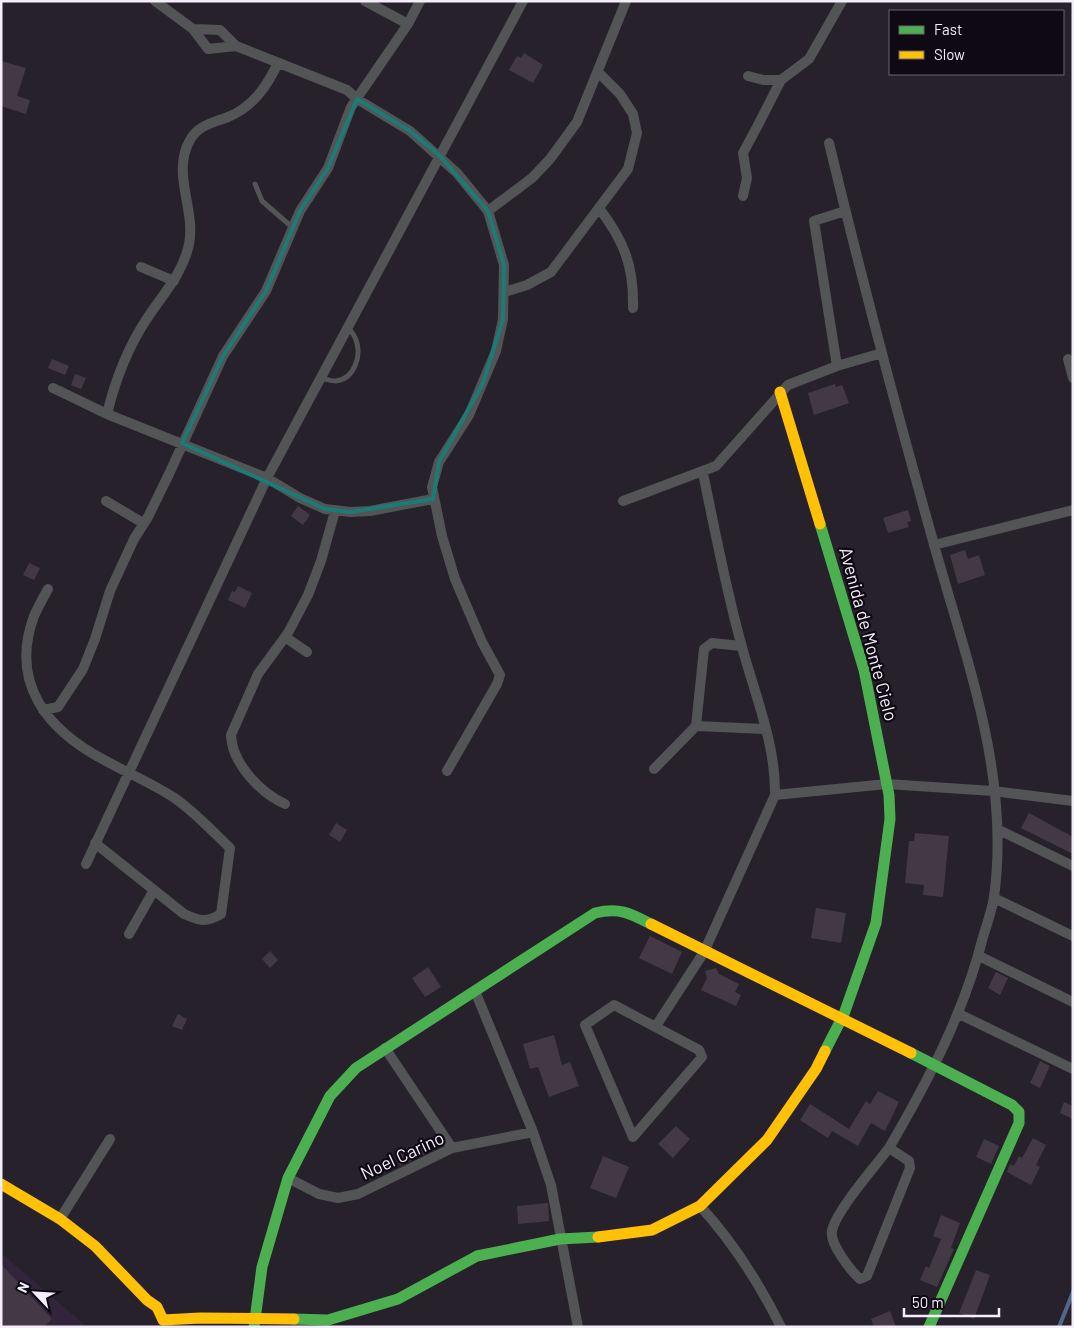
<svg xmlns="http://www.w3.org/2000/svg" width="1074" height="1328" font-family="Barlow,sans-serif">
	<rect width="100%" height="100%" fill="#27212c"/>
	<!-- built -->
	<path fill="#31243b" d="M1,1253L87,1327H1Z"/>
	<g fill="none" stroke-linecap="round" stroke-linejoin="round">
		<!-- stream -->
		<path stroke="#506789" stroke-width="4" d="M1059,1327L1073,1292"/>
	</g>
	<!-- building -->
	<path fill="#433944" d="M524,53L543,65L533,83L509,70L517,56L521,58Z
		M1,61L26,68L17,96L30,100L26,114L1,106Z
		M52,359L69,366L65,375L48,368Z
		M75,374L86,378L81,389L71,385Z
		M835,384L836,387L842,385L849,403L814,415L808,393Z
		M298,506L310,515L303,525L291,516Z
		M908,510L911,521L907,522L909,527L888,533L883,518Z
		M965,550L968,559L979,555L985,575L958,584L950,555Z
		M29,563L40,568L34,580L23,575Z
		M238,586L252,593L245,608L228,600L232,591L235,592Z
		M1029,813L1073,837V854L1021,828Z
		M336,823L347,830L340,842L329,835Z
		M915,833L949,836L943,897L923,895L924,885L905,883L909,841H914Z
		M816,908L846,913L841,943L811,938Z
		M650,936L682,952L672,974L639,958Z
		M270,951L278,960L270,968L262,959Z
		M428,967L441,987L425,997L412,978Z
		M716,968L719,974L739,984L735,992L741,995L736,1006L701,990L707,978L705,971Z
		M996,972L1008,978L1000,995L988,988Z
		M178,1014L187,1019L182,1030L172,1026Z
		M554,1035L562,1065L570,1062L579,1086L549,1097L538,1067L530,1069L523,1044Z
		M1040,1061L1050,1066L1040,1088L1030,1083Z
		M878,1091L899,1102L885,1131L871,1123L858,1146L832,1131L828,1138L800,1120L810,1104L849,1129L866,1101L870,1104Z
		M1064,1102L1073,1106V1119L1060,1113Z
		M676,1126L690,1139L673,1158L658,1144Z
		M1033,1138L1046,1145L1036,1165L1040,1167L1031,1185L1007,1172L1010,1164L1014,1166L1019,1156L1022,1158Z
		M984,1139L999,1146L991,1164L976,1157Z
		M421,1141L427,1153L400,1166L395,1154Z
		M603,1156L629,1167L616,1198L590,1188Z
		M548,1203L549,1221L518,1224L517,1206Z
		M941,1215L960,1223L951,1248L954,1249L937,1287L920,1280L926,1266L929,1268L941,1239L933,1236Z
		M1,1264L52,1319L44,1327H5L1,1322Z
		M976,1270L990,1275L974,1319L959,1313Z
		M890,1311L896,1327H874L871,1319Z"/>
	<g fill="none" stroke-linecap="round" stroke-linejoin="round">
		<!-- lane -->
		<path stroke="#525455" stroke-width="5" d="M255,184L262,201L292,227
			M320,378C325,379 331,381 336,381C354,379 362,356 356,340C355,336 351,331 348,327"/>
		<!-- street -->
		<path stroke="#525455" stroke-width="10" d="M155,1L193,29L208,49L236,46
			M408,24L420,1
			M193,29L220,30L236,46L347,90L357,99L410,131L457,173L488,211L504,265L503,319L496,351L469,415L439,462L432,487L442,536L455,579L482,642L500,675L497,684L447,771
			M748,76L763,80H781
			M829,143C861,276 896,409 933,541C965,657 1011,774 994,897C992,910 987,924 983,937C964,1013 928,1081 889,1148
			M743,196L747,178L743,153L758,125L781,80L809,59L842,1
			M599,208C624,241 634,266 633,308
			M488,211L532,178L550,159L577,122L626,1
			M141,267L174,281
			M505,292L527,285L551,272L628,169L637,133L633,114L620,94L598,72
			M1068,359L1073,378
			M837,366L814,221L845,211
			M53,388L107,414L267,478L300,498L325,509L350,512L370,511L433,499
			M107,414C115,381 127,349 146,320C162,295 183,274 189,244C196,209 171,173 190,140C198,125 213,123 228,117C253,107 267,86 278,63
			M106,501L143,523
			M623,501L716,466L788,385L837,366L882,353
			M934,545L1073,510
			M48,589C43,598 38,607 34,616C9,684 48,731 106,761C128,773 151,783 173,797C194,811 212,831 230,848L221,914C206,923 200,921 184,914L95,843
			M285,637L307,652
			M43,710L58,707L83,669L95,639L110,591L134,539L148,517L169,474L223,356L266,291L300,211L328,168L351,107L408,24L365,1
			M696,726L766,729
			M654,769L696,726L704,649L712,643L741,646
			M775,795L887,784L993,791L1073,801
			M285,804C261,793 232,764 231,735L258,674L288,633L308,595L321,561L335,511
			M999,830L1073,866
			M86,864L267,478L523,1
			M994,898L1073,936
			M129,934L154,890
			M979,956L1073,1002
			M475,991L533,1132L551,1185L578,1327
			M614,1005L699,1050L702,1057L633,1137L585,1025Z
			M959,1014L1073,1069
			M656,1026L704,952L775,795C776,745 755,695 742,647C726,590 715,531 703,473
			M385,1048L452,1148
			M889,1148L909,1161L910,1168L867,1276L860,1279C851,1271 829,1243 832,1231C835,1212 876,1165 889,1148Z
			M288,1178L319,1194L338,1198L358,1194L452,1148L533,1132
			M700,1206C733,1242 759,1283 781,1327
			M60,1219L110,1139"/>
		<!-- fast -->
		<path stroke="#4caf50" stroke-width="11" d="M820,524L864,670L889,795L890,819L876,923L844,1014L825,1051
			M911,1053L1012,1105L1019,1112V1123L929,1327
			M294,1319L328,1320L398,1299L477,1256L560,1239L598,1237
			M254,1327L262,1267L288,1178L330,1096L356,1068L595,913C619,907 630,913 651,924"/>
		<!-- slow -->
		<path stroke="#ffc107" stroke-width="11" d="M780,392L820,524
			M651,924L911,1053
			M1,1184L60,1219L95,1246L147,1300L157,1307L163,1320L200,1318L294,1319
			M598,1237L652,1230L700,1206L767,1140L816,1069L825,1051"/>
	</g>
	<!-- marked area -->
	<path fill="none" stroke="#1a7c75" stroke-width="4" stroke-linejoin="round" d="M357,99L410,131L439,155L488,211L504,265L503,319L483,383L439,462L433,499L350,512L325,509L182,443L223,356L266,291L300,211L328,168Z"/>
	<g text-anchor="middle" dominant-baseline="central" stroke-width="4.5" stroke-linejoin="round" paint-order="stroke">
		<!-- street labels -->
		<g font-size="18" fill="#f4edfa" stroke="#0e0912">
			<text transform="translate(869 634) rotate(75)">Avenida de Monte Cielo</text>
			<text transform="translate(402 1155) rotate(-25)">Noel Carino</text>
		</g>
	</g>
	<!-- border -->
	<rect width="1074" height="1328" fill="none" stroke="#f4edfa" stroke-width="5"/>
	<!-- legend -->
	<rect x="889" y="10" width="175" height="65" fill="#0e0912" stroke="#6a646f"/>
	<rect x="899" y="26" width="25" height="8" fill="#4caf50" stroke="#6a646f"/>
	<text x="934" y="35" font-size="15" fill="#f4edfa">Fast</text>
	<rect x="899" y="51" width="25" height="8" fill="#ffc107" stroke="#6a646f"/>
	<text x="934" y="60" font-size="15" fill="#f4edfa">Slow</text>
	<!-- north arrow -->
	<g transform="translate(35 1293) rotate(295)" stroke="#0e0912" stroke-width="4" paint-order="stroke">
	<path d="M0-4L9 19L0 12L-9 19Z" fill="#f4edfa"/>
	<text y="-8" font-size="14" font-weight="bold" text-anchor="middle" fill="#f4edfa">N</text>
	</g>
	<!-- scale -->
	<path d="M904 1308v8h95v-8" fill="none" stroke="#f4edfa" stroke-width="2.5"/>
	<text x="912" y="1308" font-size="15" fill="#f4edfa" stroke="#0e0912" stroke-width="4" paint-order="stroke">50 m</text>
</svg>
